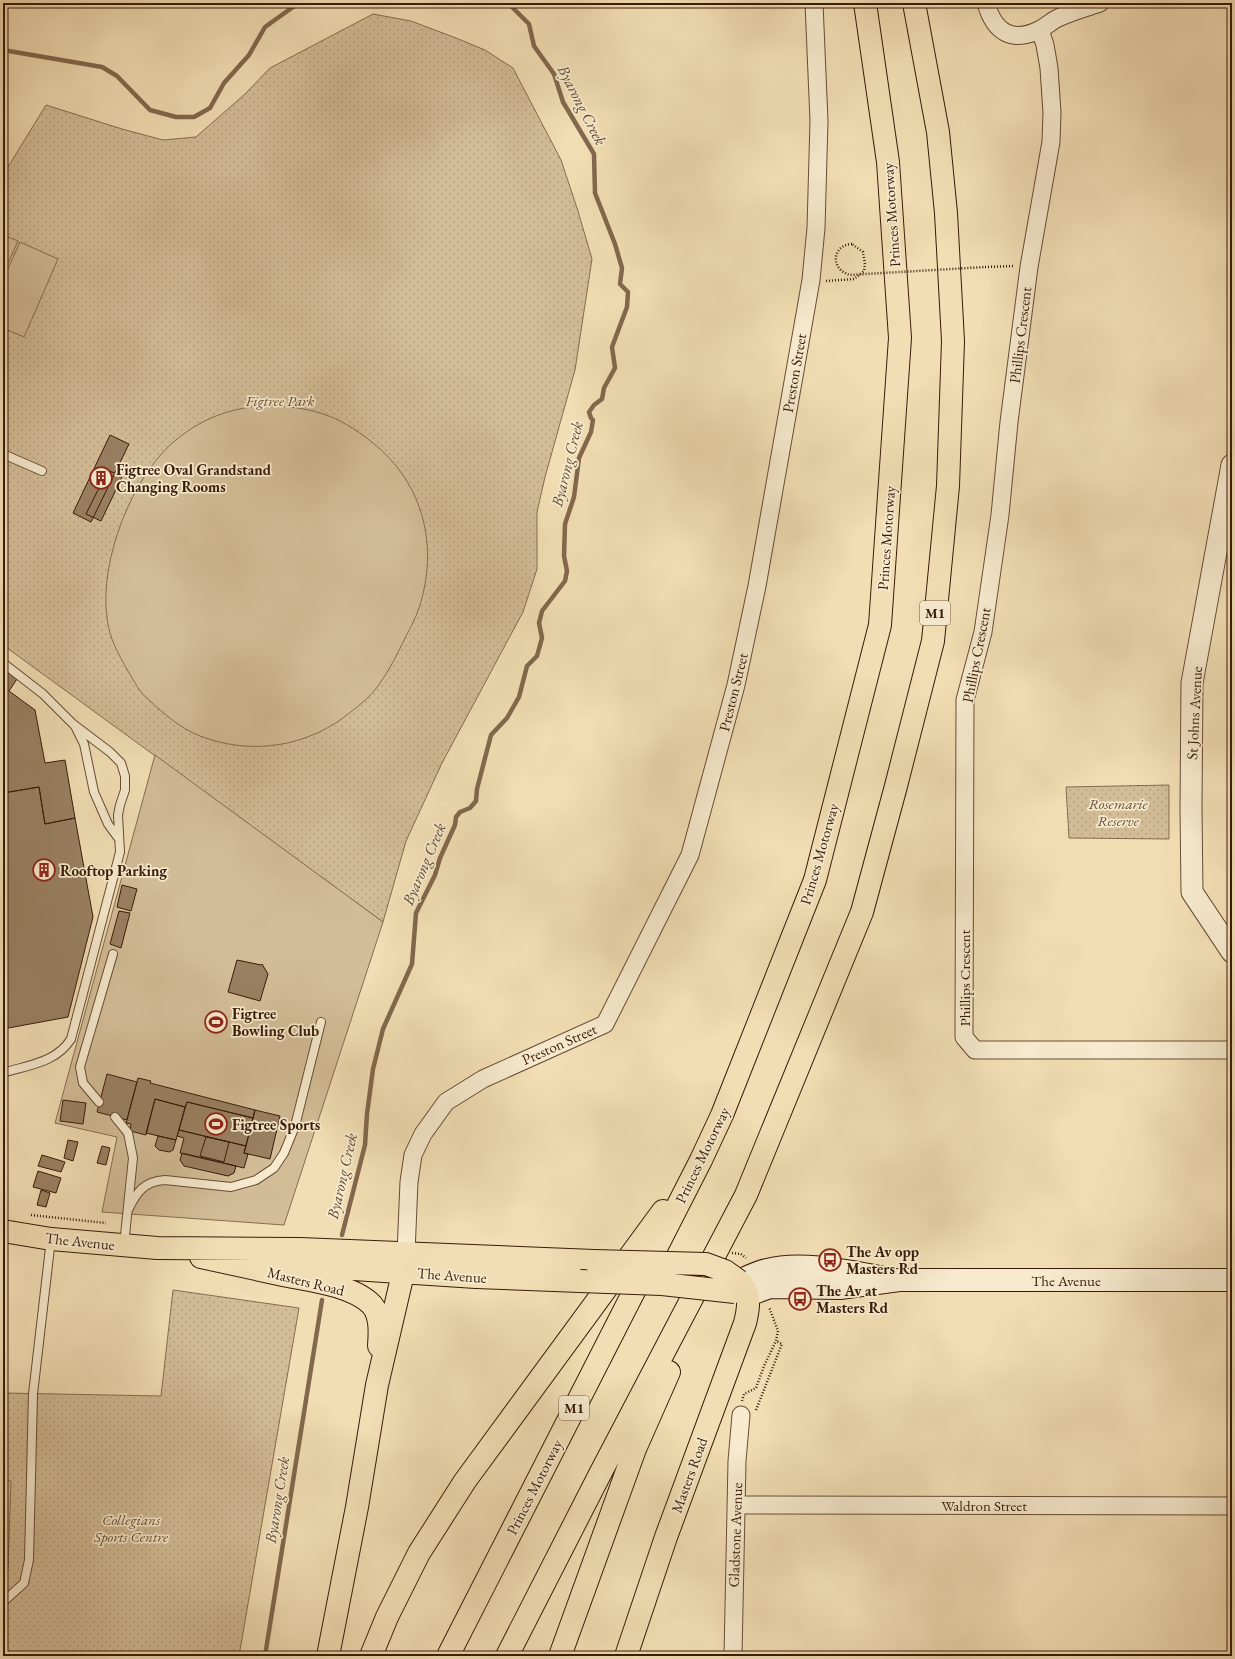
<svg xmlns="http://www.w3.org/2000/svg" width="1235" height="1659" font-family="'EB Garamond',serif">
	<defs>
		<pattern id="park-dots" width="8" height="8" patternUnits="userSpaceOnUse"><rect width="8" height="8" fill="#d3bd97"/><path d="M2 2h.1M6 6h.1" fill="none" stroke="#b6a281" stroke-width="1.8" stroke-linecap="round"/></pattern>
	</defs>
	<rect width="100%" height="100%" fill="#f2deb4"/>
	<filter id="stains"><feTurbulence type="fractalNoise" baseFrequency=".005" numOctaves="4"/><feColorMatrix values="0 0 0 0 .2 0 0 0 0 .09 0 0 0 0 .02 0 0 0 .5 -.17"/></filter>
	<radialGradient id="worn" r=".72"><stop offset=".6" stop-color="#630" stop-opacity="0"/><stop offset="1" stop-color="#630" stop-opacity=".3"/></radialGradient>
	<!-- park -->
	<path fill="url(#park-dots)" stroke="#866c50" d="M373,14L411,21L456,38L485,50L513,68L561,160L578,211L592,259L575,370L545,477L537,512V569L523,612L442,763L406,841L383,922L3,645V175L46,105L122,129L163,140L196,137L245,94L270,68Z
		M1169,785V839L1069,838L1066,787Z
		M173,1290L299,1308L239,1656H3V1393L161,1396Z"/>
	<!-- pitch -->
	<path fill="#d3bd97" stroke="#866c50" d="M3,235L18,241L3,274Z
		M20,242L58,259L24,337L3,328V280Z
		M263,405C310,407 336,413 373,443C424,484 439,547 419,608C416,617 411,627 406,636C398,653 389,671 378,686C371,696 361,704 352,711C309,747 252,756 200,736C180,728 164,714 149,700C139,692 134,681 128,671C118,654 109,637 107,618C99,561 132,475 177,439C205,417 227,410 263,405Z
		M155,755L383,922L284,1225L102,1212L117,1137L55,1123Z
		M3,1480L11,1481L8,1568H3Z"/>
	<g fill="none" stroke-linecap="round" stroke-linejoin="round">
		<!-- stream -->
		<path stroke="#82684d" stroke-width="4.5" d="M3,50L102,67L117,76L150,110L176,117H194L210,108L224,83L249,55L265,27L293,7L303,3
			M342,1235L365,1145L367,1114L373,1069L383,1029L412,964L416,913L435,875L440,858L455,825L456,817L460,812L470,808L476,801L477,789L491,735L507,718L519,697L527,666L537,656L542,638L539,623L542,611L565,581L567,571L564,556L565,524L574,497L579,458L591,432L593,420L591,418L589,412L594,405L602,399L604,388L615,368L612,347L627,307L628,292L620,284L622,268L615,244L595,193L594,154L563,102L554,74L534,46L529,24L510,5L505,3
			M265,1656L322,1300"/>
	</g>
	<!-- building -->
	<path fill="#998062" stroke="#391b09" d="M110,435L129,444L91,522L73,513Z
		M108,470L122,477L101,521L86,514Z
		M3,669L17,679L9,691L35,710L45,763L65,760L75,818L45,824L39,787L3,793Z
		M39,787L45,824L75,818L93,917L68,1017L3,1029V793Z
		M122,885L137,889L131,911L117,907Z
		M119,911L130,913L121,948L110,944Z
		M237,960L261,965L262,964L268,974L260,1001L228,992Z
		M107,1074L137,1082L127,1120L97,1112Z
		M138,1078L151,1081L150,1083L255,1110L253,1118L187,1102L185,1107L155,1099L146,1135L130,1131L131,1124L126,1123Z
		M155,1099L185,1107L176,1140L146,1133Z
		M63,1100L86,1103L83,1124L60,1121Z
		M187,1102L253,1118L246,1146L179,1130Z
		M255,1110L280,1116L270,1159L244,1153Z
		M179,1130L246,1146L244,1153L248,1154L244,1168L180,1153L184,1138L177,1136Z
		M158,1136L176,1140L173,1150L169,1152L159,1150L155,1146Z
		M206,1137L229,1142L224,1162L200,1156Z
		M68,1140L78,1142L73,1161L64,1158Z
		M102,1146L110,1148L106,1165L97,1163Z
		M182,1153L236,1166L234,1173L228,1176L184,1166L180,1160Z
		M42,1155L65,1162L61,1172L38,1166Z
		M38,1171L61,1178L56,1193L33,1187Z
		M41,1190L50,1193L46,1207L37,1205Z"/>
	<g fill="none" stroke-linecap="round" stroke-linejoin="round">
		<!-- service casing -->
		<g stroke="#674c34" stroke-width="10">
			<path id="service" d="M3,454L42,471
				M3,663L43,694L73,724L110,752L121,763L125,776V790L120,805L118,815L120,852L71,1039C56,1063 28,1065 3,1073
				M76,728L84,744L94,792L108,824L119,839
				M99,1102L83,1083L80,1067L113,954
				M115,1117L128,1133L133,1158L124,1245
				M128,1210C136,1193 144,1181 165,1180L231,1187L256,1180L274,1168L284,1153L295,1126L321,1022
				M3,1602L24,1583L29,1560L33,1394L51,1239"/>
		</g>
		<!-- minor casing -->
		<g stroke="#674c34" stroke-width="19">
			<path id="minor" d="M986,3C994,32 1012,44 1041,29C1046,26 1051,22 1056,19C1070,12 1085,8 1100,3
				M1040,30L1045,45L1049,68L1052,113L1051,142L1029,267L1009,422L1000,515L983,632L965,700L964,1037L975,1050H1232
				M406,1253L409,1182L413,1155L423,1134L446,1102L483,1079L605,1024L690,855L736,685L757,586L811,280L816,228L819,121L814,3
				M737,1505L1232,1506
				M733,1656L737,1461L741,1415"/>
		</g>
		<!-- tertiary casing -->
		<g stroke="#674c34" stroke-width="23">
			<path id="tertiary" d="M1232,465L1192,683L1191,808L1192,892L1232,952"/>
		</g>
		<!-- secondary casing -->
		<g stroke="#391b09" stroke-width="24">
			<path id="secondary" d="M739,1281C748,1277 757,1272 767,1270C800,1261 847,1271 880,1277
				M748,1295L770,1287L840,1288L899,1280H1232"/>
		</g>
		<!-- primary casing -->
		<g stroke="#391b09" stroke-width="24">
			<path id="primary" d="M3,1231L51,1239L157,1248L300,1249L594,1261
				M201,1257C228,1263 255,1269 283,1275C308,1280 353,1285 372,1305C381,1316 380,1332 379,1346
				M247,1262L476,1277L580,1281
				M328,1656L357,1507L377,1385L401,1282L405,1259
				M626,1656L666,1537L745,1323C749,1307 751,1293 739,1281"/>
		</g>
		<!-- motorway casing -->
		<g stroke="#391b09" stroke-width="24">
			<path id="motorway" d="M371,1656L387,1617L419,1553L465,1481L663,1211
				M448,1656L701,1160L722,1115L815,880L880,625L900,338L888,162L865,3
				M507,1656L600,1474L746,1195L862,912L896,786L933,641L948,486L953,341L946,213L938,132L914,3
				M560,1656L635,1449L669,1372"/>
		</g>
		<!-- path -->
		<path stroke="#391b09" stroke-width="2.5" stroke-dasharray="1 2" stroke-linecap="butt" d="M985,267L1014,266
			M826,281L854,279L864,271L865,264L863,252L852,244
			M31,1215L106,1223
			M741,1254L746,1258
			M742,1401L744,1394L756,1388L764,1366L776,1341L778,1331L769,1307
			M756,1410L782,1344L776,1341"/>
		<!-- service -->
		<use href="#service" stroke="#f7eace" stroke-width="8"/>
		<!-- minor -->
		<use href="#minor" stroke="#f7eace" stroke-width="17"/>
		<!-- tertiary -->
		<use href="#tertiary" stroke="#f7eace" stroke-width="21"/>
		<!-- secondary -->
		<use href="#secondary" stroke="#f7eace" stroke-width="22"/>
		<!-- primary -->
		<use href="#primary" stroke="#f2deb4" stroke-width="22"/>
		<!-- motorway -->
		<use href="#motorway" stroke="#f2deb4" stroke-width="22"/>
		<!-- primary-bridge casing -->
		<g stroke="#391b09" stroke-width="24" stroke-linecap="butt">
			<path id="primary-bridge" d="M594,1261L706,1264L725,1271L739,1281
				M580,1281L662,1284L735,1292"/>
		</g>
		<!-- path-bridge -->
		<path stroke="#391b09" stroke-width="2.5" stroke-dasharray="1 2" stroke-linecap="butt" d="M852,244C839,244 830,258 840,269C842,272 846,273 849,275L985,267
			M732,1253L741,1254"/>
		<!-- primary-bridge -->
		<use href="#primary-bridge" stroke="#f2deb4" stroke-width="22"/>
	</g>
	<!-- icons -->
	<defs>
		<g id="building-ring" transform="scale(1.15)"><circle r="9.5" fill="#f7eace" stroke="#8f2418" stroke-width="1.5"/><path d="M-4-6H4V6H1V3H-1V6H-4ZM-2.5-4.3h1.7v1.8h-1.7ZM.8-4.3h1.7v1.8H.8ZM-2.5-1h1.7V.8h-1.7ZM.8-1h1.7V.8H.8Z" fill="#8f2418"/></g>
		<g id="stadium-ring" transform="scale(1.15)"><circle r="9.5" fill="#f7eace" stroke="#8f2418" stroke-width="1.5"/><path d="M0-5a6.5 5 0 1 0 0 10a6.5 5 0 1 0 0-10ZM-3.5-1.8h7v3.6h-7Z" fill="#8f2418"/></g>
		<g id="bus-ring" transform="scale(1.15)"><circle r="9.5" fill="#f7eace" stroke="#8f2418" stroke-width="1.5"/><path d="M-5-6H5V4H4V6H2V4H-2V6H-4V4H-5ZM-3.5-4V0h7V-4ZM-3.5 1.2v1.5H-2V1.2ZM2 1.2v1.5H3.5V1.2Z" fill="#8f2418"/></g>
	</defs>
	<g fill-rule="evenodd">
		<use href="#building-ring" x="101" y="478"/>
		<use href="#building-ring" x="44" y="870"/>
		<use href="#stadium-ring" x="216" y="1022"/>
		<use href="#stadium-ring" x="216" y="1124"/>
		<use href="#bus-ring" x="830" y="1260"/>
		<use href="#bus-ring" x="800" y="1299"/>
	</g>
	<g text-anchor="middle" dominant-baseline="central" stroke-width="3.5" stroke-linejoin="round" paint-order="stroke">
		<!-- shield labels -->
		<g fill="#f7eace" stroke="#725944" stroke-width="1">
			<rect x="920" y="601" width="30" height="24" rx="3"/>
			<rect x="559" y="1396" width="30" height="24" rx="3"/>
		</g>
		<g font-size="14" font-weight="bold" fill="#391b09">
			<text x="935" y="613">M1</text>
			<text x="574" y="1408">M1</text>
		</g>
		<!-- street labels -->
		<g font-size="15" fill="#391b09" stroke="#f7eace">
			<text transform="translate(891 215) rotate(-94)">Princes Motorway</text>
			<text transform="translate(1020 335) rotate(-83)">Phillips Crescent</text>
			<text transform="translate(794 373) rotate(-80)">Preston Street</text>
			<text transform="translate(886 538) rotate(-86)">Princes Motorway</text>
			<text transform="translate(976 655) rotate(-79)">Phillips Crescent</text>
			<text transform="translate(733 692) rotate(-76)">Preston Street</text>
			<text transform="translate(1194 713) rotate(-87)">St Johns Avenue</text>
			<text transform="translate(819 854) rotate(-74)">Princes Motorway</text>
			<text transform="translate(964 978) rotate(-90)">Phillips Crescent</text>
			<text transform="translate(559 1044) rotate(-24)">Preston Street</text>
			<text transform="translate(702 1155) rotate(-64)">Princes Motorway</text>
			<text transform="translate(80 1241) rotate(6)">The Avenue</text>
			<text transform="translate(452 1275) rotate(4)">The Avenue</text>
			<text x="1066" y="1280">The Avenue</text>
			<text transform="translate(306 1281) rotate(14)">Masters Road</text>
			<text transform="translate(689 1475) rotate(-70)">Masters Road</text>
			<text transform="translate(534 1487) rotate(-63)">Princes Motorway</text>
			<text x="984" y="1505">Waldron Street</text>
			<text transform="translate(735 1535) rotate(-88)">Gladstone Avenue</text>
		</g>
		<!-- park labels -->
		<g font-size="15" font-style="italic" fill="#674c34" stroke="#f7eace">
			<text x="280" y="400">Figtree Park</text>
			<text x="1118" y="803">Rosemarie<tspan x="1118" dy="17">Reserve</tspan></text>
			<text x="131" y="1519">Collegians<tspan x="131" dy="17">Sports Centre</tspan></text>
		</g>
		<!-- poi labels -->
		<g font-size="15" font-weight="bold" fill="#391b09" stroke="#f7eace" text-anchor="start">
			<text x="116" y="469">Figtree Oval Grandstand<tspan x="116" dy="17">Changing Rooms</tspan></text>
			<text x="60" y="870">Rooftop Parking</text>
			<text x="232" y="1013">Figtree<tspan x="232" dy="17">Bowling Club</tspan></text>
			<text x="232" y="1124">Figtree Sports</text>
			<text x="846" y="1251">The Av opp<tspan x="846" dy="17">Masters Rd</tspan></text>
			<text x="816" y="1290">The Av at<tspan x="816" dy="17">Masters Rd</tspan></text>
		</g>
		<!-- water labels -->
		<g font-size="16" font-style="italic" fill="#644831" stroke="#f7eace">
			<text transform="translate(582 105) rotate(63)">Byarong Creek</text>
			<text transform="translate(567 464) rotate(-76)">Byarong Creek</text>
			<text transform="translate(424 864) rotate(-67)">Byarong Creek</text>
			<text transform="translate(342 1176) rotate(-77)">Byarong Creek</text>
			<text transform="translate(277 1500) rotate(-81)">Byarong Creek</text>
		</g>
	</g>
	<!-- margin -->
	<rect width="1235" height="1659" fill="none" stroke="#f2deb4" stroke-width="16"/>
	<rect x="4" y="4" width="1227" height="1651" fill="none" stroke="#391b09" stroke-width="2"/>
	<rect x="8" y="8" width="1219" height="1643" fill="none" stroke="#391b09"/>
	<rect width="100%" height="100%" filter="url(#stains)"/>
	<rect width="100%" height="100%" fill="url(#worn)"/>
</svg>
